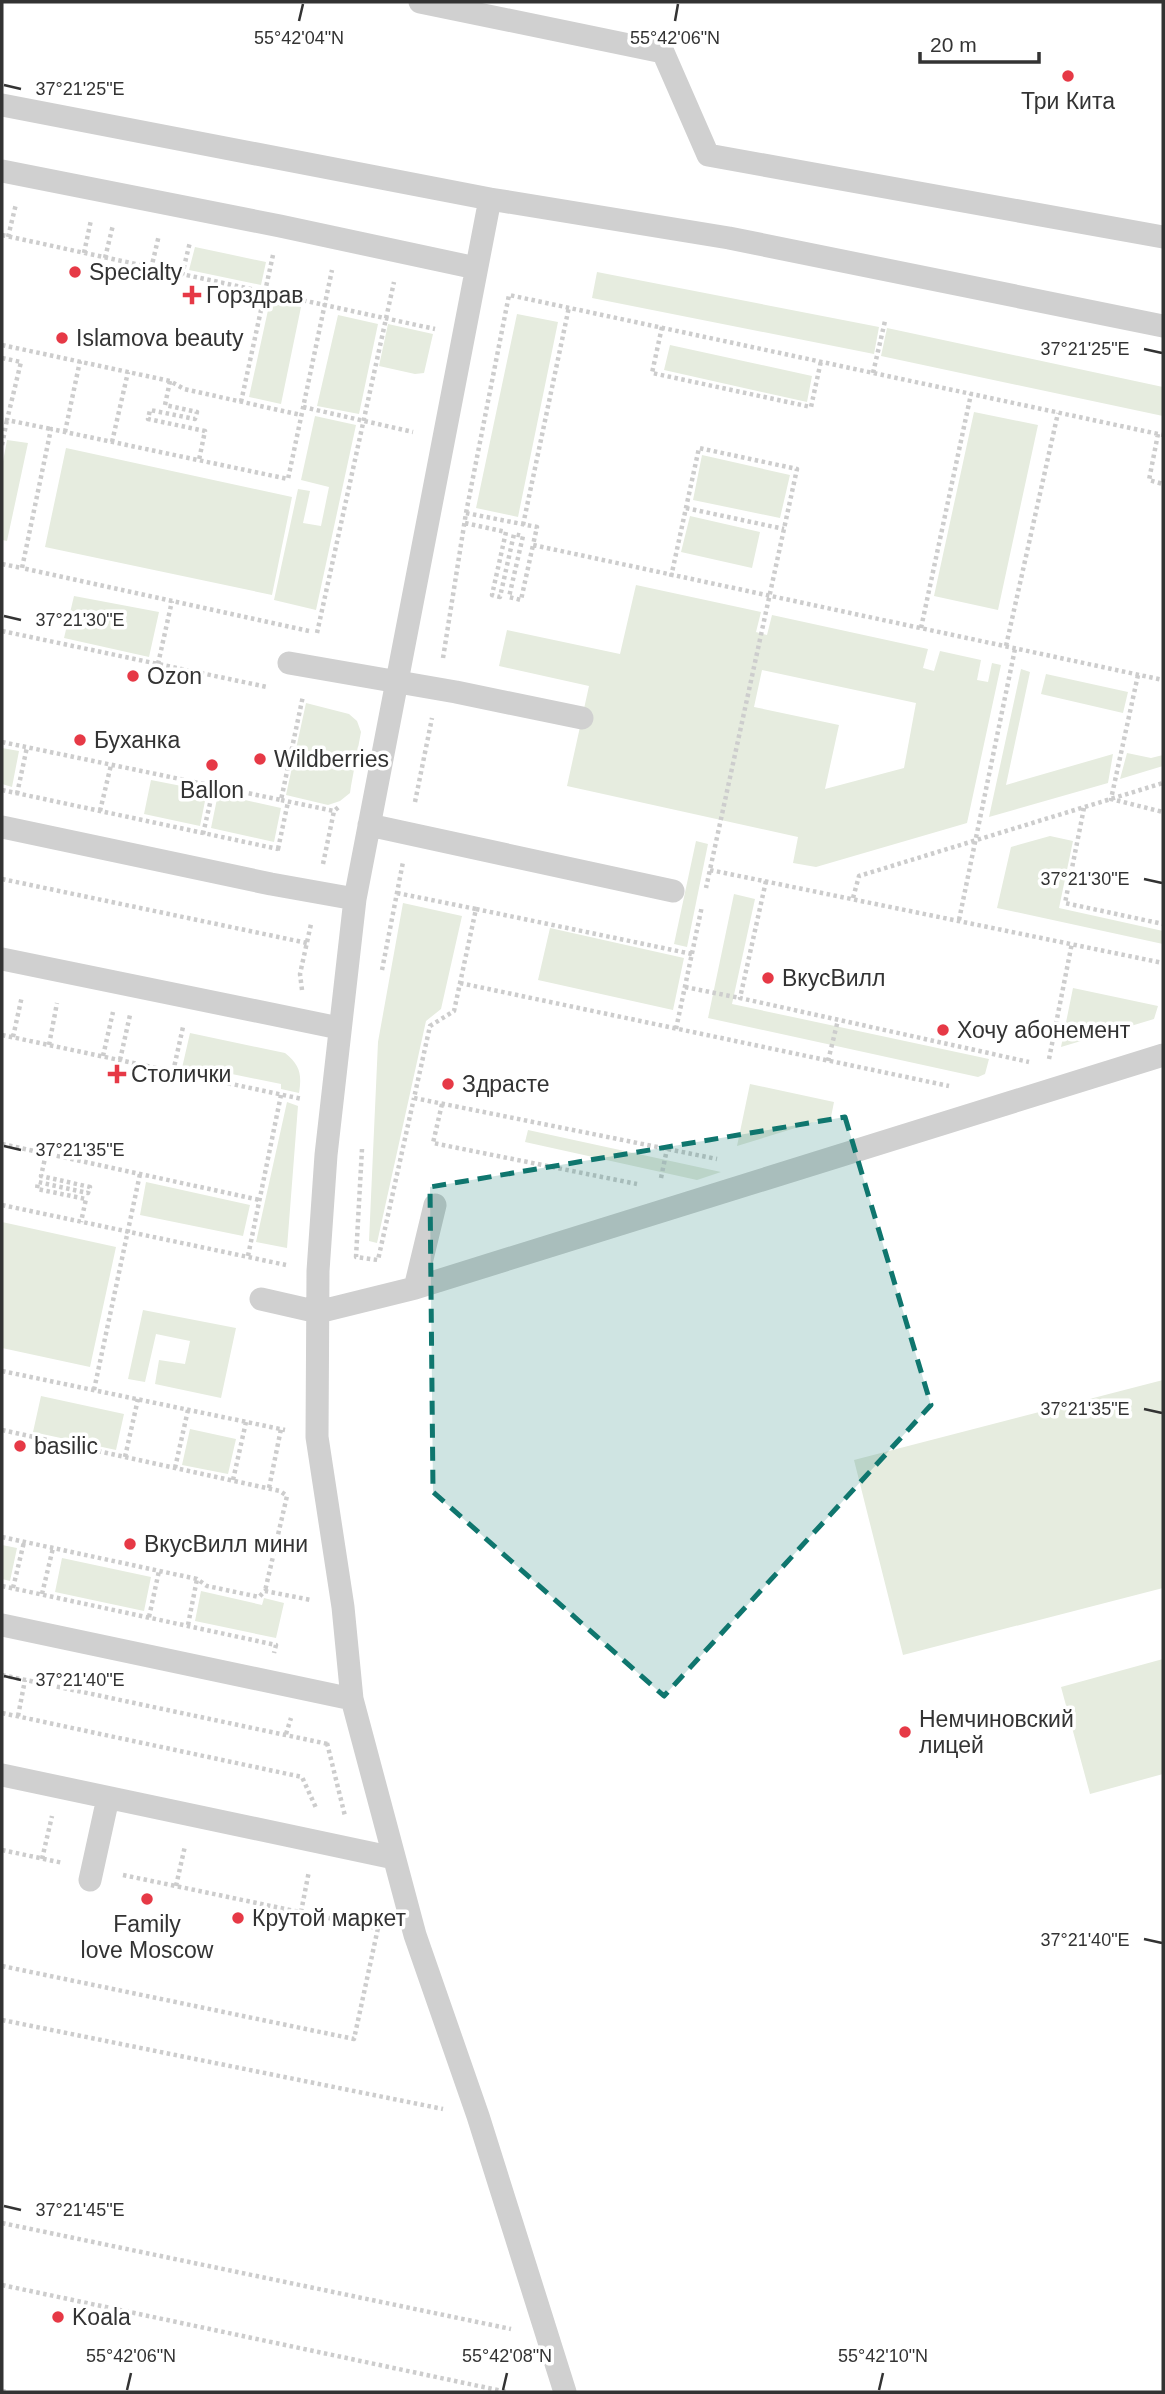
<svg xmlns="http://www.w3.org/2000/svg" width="1165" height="2394" font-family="Arial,sans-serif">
	<rect width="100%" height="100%" fill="#fff"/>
	<!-- green -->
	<path fill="#e6ecdf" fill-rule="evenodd" d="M195,247L266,262L261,285L189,270Z
		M597,272L879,327L874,354L592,298Z
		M270,301L301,307L281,404L249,397Z
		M517,314L558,322L518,517L476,508Z
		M338,315L378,324L359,414L317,406Z
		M388,324L433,334L424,373L415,374L379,366Z
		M887,328L1163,387V416L881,356Z
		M670,345L812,376L807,402L664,370Z
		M974,412L1038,425L998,610L934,596Z
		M315,416L356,425L316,610L274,600L298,489L310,491L303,523L321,526L329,487L301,480Z
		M7,440L28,443L7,541L2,540V467Z
		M66,448L292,497L272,595L45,547Z
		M702,455L790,475L780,518L693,500Z
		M690,516L760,532L752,568L681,552Z
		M636,585L761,612L756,632L767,635L772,615L928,649L923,668L934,671L940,651L981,660L977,680L988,682L992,663L1001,665L967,823L816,867L793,863L798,837L567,786L589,686L499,666L507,630L620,654ZM762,670L916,703L904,768L825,789L839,725L754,707Z
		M74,596L159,612L149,657L64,638Z
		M1021,669L1030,672L1006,785L1113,754L1108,783L989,817Z
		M1046,674L1128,692L1123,713L1041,694Z
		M306,703L349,714L357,721L361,732L351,786L350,793L340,801L328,805L286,795Z
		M2,748L19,751L12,787L2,784Z
		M1127,753L1151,758L1163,755V766L1120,779Z
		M151,780L207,791L200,826L144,814Z
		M218,794L281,808L274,842L211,828Z
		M1050,836L1073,841L1059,908L1163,931V944L997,908L1011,847Z
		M696,841L708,844L687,947L674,944Z
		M734,894L755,899L732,1004L989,1059L985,1074L978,1077L708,1018Z
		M403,903L462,916L441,1009L426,1021L377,1243L369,1241L378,1042Z
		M550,928L684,958L673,1010L538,980Z
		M1073,988L1158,1006L1154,1019L1061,1047Z
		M190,1033L285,1053C300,1065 302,1074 299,1093L281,1089V1084L227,1073L225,1077L182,1068Z
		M750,1084L834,1102L831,1117L737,1146Z
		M287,1102L298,1106L287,1248L256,1242Z
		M528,1130L721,1172L697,1180L525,1142Z
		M146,1182L250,1205L243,1236L140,1215Z
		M2,1222L116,1247L90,1367L2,1348Z
		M143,1310L236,1328L221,1398L155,1384L159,1360L185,1364L190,1341L156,1334L145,1382L128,1379Z
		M1163,1380V1588L903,1655L854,1460Z
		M41,1396L124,1414L116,1450L33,1432Z
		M190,1429L236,1439L228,1474L182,1465Z
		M2,1545L17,1548L10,1581L2,1579Z
		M62,1558L151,1577L144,1611L55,1592Z
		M201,1591L262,1605L264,1598L284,1603L276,1638L195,1621Z
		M1163,1659V1774L1090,1794L1061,1687Z"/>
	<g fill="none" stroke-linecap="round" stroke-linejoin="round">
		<!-- path -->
		<path stroke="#cdcdcd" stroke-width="4.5" stroke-dasharray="3.5 3.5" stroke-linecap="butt" d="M2,235L435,329
			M8,237L16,204
			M84,253L91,220
			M105,258L113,225
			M151,269L159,235
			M182,275L190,242
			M662,327L652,373L811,407L821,361
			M2,345L170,381L184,389L301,415
			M2,358L21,362L7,420L51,429
			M873,373L885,321
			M170,381L165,405L197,412L195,419L150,410L148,419L205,431L199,460
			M241,402L273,255
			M303,407L413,432
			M65,432L80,361
			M1158,434L1149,480L1163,484
			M112,442L128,372
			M2,445L7,420
			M686,508L784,529
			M466,513L537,527L533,545L1163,680
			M465,523L506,532L492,595L500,597L514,534L523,536L509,597L521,600L533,545
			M523,525L569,307
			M2,564L22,568
			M671,577L699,448L797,469L706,888
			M921,628L971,394
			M2,631L267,687
			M309,631L22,568L51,429L288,479L332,270
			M317,633L394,282
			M1006,646L1058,413
			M443,658L466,513L509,295L1163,435
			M158,664L172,601
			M1138,675L1111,799L1163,812
			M2,742L281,800L303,696
			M2,790L278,849L277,853
			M17,794L27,747
			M281,800L334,811
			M415,802L432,718
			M1084,808L1065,903L1163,924
			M100,811L111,765
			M203,834L214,786
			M278,849L288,802
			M323,864L334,811L340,806
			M710,870L1163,963
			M2,879L307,943
			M766,881L740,998L1029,1062
			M397,893L476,909L454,1011L430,1026L414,1098L717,1159
			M853,898L859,876L1163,783
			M476,909L692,954
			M959,920L1015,649
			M382,970L403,862
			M460,983L949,1086
			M685,987L740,998
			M302,990L300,974L311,924
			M676,1029L702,906
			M2,1035L302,1099
			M13,1037L22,996
			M49,1045L57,1003
			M103,1056L113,1012
			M1049,1059L1072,943
			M120,1060L130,1015
			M828,1061L838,1020
			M173,1072L183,1027
			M442,1104L433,1143L637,1184
			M2,1144L260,1200
			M362,1149L356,1257L378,1260L414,1098
			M46,1154L41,1176L90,1187L88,1193L38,1182L37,1189L86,1199L81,1222
			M661,1178L667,1149
			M2,1205L286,1265
			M248,1256L281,1095
			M2,1371L285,1430
			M94,1390L140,1174
			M2,1430L280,1491L287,1496L265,1591
			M125,1457L138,1399
			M175,1468L188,1410
			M233,1480L246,1422
			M269,1488L281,1429
			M2,1537L197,1579L207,1586L259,1597L265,1591L311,1600
			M2,1586L276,1645L274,1653
			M13,1588L24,1542
			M42,1594L53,1548
			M149,1617L159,1571
			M188,1625L197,1579
			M2,1675L328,1744
			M2,1713L302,1777L317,1810
			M18,1716L25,1680
			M286,1734L291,1718
			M327,1743L345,1816
			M2,1850L63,1863
			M42,1859L52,1816
			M123,1875L381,1929
			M176,1886L185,1846
			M301,1912L309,1871
			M2,1966L354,2039L378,1928
			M2,2020L443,2109
			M2,2223L511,2329
			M2,2285L507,2392
			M2,2391L9,2392"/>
		<!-- service -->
		<path stroke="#d0d0d0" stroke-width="23" d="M420,2L663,52L708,155L1163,237
			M2,105L490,199L355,899L326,1155L318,1271L317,1437L343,1607L352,1699L2,1625
			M2,171L280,226L476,268
			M490,199L729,238L1163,326
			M289,663L456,692L582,718
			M369,825L673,891
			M2,827L271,884L355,899
			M2,959L339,1028
			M415,1288L435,1205
			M261,1299L318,1312L415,1288L1163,1055
			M352,1699L415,1935L478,2116L565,2392
			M2,1775L394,1858
			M90,1880L108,1798"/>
	</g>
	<!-- marked area -->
	<path fill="#0f766e" fill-opacity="0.2" stroke="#0f766e" stroke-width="5" stroke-dasharray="14 9" stroke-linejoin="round" d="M845,1117L931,1405L664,1696L433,1492L430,1187Z"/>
	<!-- ticks -->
	<path fill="none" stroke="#333" stroke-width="2.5" d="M299,21L303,4M675,21L678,4M4,85L21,89M1144,349L1162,353M4,616L21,620M1144,879L1162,883M4,1146L21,1150M1144,1409L1162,1413M4,1676L21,1680M1144,1939L1162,1943M4,2206L21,2210M127,2390L131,2373M503,2390L507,2373M879,2390L883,2373"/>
	<!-- markers -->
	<g fill="#e63946" stroke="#fff" stroke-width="2.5">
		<circle cx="1068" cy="76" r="7"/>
		<circle cx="75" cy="272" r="7"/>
		<path d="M188.5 284.5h7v7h7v7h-7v7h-7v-7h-7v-7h7z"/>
		<circle cx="62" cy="338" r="7"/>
		<circle cx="133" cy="676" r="7"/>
		<circle cx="80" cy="740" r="7"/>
		<circle cx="260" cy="759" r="7"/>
		<circle cx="212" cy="765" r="7"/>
		<circle cx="768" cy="978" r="7"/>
		<circle cx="943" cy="1030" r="7"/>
		<path d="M113.5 1063.5h7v7h7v7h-7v7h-7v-7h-7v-7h7z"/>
		<circle cx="448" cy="1084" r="7"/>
		<circle cx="20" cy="1446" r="7"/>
		<circle cx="130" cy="1544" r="7"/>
		<circle cx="905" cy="1732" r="7"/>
		<circle cx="147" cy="1899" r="7"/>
		<circle cx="238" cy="1918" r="7"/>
		<circle cx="58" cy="2317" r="7"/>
	</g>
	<g text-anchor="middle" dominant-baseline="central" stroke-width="7" stroke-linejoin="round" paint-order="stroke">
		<!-- poi labels -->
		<g font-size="23" fill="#333" stroke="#fff" text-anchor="start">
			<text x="1068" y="101" text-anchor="middle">Три Кита</text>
			<text x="89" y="272">Specialty</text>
			<text x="206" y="295">Горздрав</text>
			<text x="76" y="338">Islamova beauty</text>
			<text x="147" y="676">Ozon</text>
			<text x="94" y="740">Буханка</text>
			<text x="274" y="759">Wildberries</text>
			<text x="212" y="790" text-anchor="middle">Ballon</text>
			<text x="782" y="978">ВкусВилл</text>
			<text x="957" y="1030">Хочу абонемент</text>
			<text x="131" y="1074">Столички</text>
			<text x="462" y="1084">Здрасте</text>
			<text x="34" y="1446">basilic</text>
			<text x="144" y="1544">ВкусВилл мини</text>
			<text x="919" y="1719">Немчиновский<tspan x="919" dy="26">лицей</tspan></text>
			<text x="252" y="1918">Крутой маркет</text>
			<text x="147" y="1924" text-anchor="middle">Family<tspan x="147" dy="26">love Moscow</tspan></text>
			<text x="72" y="2317">Koala</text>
		</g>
	</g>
	<g font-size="18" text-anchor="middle" fill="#333" stroke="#fff" stroke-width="7" stroke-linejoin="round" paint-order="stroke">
		<text x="299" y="44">55°42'04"N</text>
		<text x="675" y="44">55°42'06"N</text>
		<text x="80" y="95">37°21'25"E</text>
		<text x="1085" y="355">37°21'25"E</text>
		<text x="80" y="626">37°21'30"E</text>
		<text x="1085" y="885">37°21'30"E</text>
		<text x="80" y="1156">37°21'35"E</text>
		<text x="1085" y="1415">37°21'35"E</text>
		<text x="80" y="1686">37°21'40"E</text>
		<text x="1085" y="1946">37°21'40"E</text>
		<text x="80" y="2216">37°21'45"E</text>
		<text x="131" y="2362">55°42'06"N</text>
		<text x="507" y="2362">55°42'08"N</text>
		<text x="883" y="2362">55°42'10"N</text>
	</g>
	<!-- border -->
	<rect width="1165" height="2394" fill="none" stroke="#333333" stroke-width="7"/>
	<!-- scale -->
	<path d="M920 52v10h119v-10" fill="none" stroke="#333333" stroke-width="3.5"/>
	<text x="930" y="52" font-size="21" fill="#333333" stroke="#ffffff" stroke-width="5" paint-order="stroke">20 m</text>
</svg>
